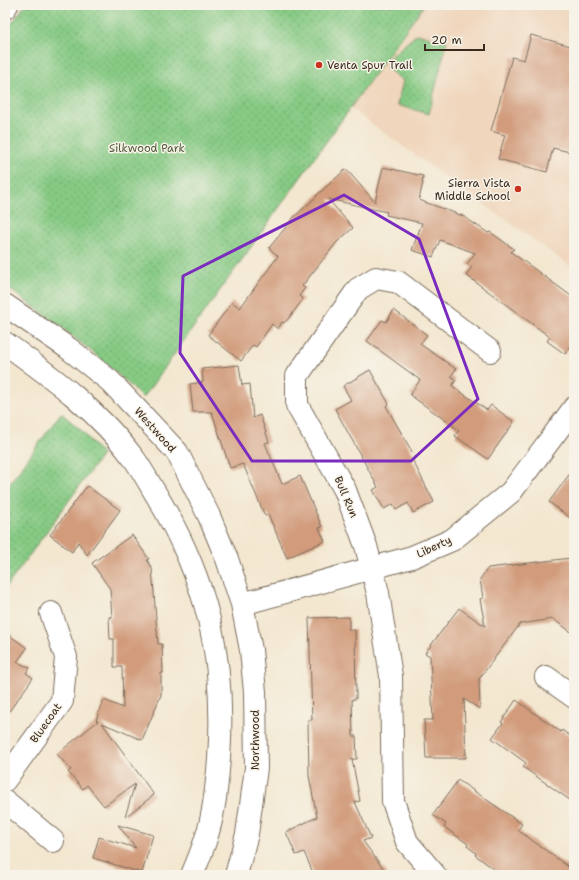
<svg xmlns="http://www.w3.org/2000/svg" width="579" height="880" font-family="'Shantell Sans',sans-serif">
	<defs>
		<pattern id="park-dots" width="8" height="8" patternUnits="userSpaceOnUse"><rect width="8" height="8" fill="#86ca84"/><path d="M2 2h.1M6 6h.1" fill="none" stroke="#6fa46b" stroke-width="1.8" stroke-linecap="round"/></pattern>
	</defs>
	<rect width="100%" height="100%" fill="#f7f3e8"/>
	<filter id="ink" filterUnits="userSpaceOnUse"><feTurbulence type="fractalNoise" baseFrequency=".025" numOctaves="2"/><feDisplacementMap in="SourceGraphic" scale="8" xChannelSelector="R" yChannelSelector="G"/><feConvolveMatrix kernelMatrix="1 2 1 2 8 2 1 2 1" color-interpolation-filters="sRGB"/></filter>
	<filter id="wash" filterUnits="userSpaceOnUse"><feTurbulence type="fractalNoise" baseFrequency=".012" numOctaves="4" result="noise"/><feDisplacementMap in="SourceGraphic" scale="16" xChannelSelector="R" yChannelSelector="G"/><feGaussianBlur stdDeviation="0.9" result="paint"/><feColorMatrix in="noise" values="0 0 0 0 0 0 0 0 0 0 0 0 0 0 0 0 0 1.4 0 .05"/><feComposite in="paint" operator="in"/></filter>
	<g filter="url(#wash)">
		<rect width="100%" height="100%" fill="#f3e7d0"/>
		<!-- built -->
		<path fill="#f0d6bc" d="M424,5H574V269L350,108Z"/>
		<!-- park -->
		<path fill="url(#park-dots)" stroke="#607a51" d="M25,5H424L143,398C101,355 53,321 5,286V33Z
			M417,34L447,41L429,114L397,105L403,81L387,68L390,57Z
			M61,413L82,431L102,455L5,589V490Z"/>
		<g id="blocks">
			<!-- building -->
			<path fill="#d19b7c" d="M531,35L574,47V153L553,148L547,172L498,159L505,135L491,131L512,57L524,60Z
				M383,167L423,176L422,182H423L419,200L463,216L488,233L490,232L514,249L511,252L574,298V342L565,354L547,341L550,337L466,275L472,267L467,264L475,253L440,240L433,257L412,250L422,223L386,215L387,212L328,199L353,228L337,242L302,286L305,288L299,296L303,299L289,318L284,323L282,322L278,329L272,324L256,347L253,345L241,361L208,335L232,302L240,308L278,256L269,248L294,217L317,196H316L346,169L375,202Z
				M394,310L427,335L420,344L456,369L451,376L456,380L452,386L487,410L491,405L514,422L488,459L455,436L459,430L410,395L420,380L367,341L382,320L386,322Z
				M239,365L242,385L250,384L253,418L260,415L269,442L265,443L282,484L300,476L322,527L319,528L325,541L287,558L268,514L265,516L243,464L230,468L212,412H193L190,384L203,382L202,369Z
				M370,370L389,404L386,406L415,457L412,459L434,502L413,513L408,503L396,510L393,504L384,509L373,490L378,487L335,409L351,400L343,386Z
				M574,468V521L549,502Z
				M87,486L120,510L87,555L78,542L72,552L50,535Z
				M132,535L149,559L147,560L152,568L158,644H162L163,673H161V695L142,740L102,723L154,795L125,817L135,784L104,806L87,785L83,789L68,772L71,770L57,754L98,721L96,720L104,700L123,708L122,667H114V639H110L109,617H112L110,589L92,563Z
				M571,558L574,575V634L553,619L520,624L479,679L480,709L464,699L466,758H426L424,720H433L430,656L425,653L459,608L485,626L480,599L483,598L480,579L488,568Z
				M349,617V630H355L356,699H352L353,736H356L357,759H352L360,801L355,802L371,838L363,841L388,875H314L304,852L296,855L286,832L317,817L309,776L308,720H312L309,618Z
				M5,632L27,648L17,662L30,668L26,673L33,678L5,717Z
				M516,700L561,732L562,730L574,739V803L523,767L526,763L492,738L503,723L501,722Z
				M458,780L522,824L518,830L574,871V875H502L475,855L476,853L467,846L468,844L444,827L446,824L433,815Z
				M118,825L153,835L142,873L93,858L99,837L136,848Z"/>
		</g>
	</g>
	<g filter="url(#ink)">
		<use href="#blocks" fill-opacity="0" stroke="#7b6c5c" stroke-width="1"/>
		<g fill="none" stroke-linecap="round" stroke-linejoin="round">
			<!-- minor casing -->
			<g stroke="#7b6c5c" stroke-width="24">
				<path id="minor" d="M5,8L7,5
					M5,305L68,348L110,381L177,452L209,516L227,559L242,604L251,650L255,692L256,768L247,834L236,875
					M5,343C52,377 100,412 135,460C142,470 148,481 154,491C207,578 226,657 219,759C217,782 215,809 208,832C204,846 198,861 192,875
					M242,604L412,557L452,540L511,492L574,408
					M546,677L574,697
					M5,780L62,701L66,657L51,613
					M5,801L53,841
					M435,875L407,842L393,801L391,676L378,593L366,546L345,490L297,405V376L358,289L376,278L398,282L490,351"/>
			</g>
			<!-- minor -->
			<use href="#minor" stroke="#fff" stroke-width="22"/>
		</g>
	</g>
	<!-- marked area -->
	<path fill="none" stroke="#7b2cbf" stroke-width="3" stroke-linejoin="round" d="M344,195L419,239L478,399L411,461H252L180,353L183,276Z"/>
	<!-- markers -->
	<g fill="#c8321e" stroke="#f7f3e8" stroke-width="1.5">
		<circle cx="319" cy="65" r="4"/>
		<circle cx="518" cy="189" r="4"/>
	</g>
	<g text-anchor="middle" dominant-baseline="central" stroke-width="3" stroke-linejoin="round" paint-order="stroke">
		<!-- poi labels -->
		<g font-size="11" fill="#3b2a1e" stroke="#f7f3e8" text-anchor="start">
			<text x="327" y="65">Venta Spur Trail</text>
			<text x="510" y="183" text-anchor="end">Sierra Vista<tspan x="510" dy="13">Middle School</tspan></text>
		</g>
		<!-- park labels -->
		<g font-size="11" fill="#525a3d" stroke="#f7f3e8">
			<text x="147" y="148">Silkwood Park</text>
		</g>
		<!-- street labels -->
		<g font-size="11" fill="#3b2a1e" stroke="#f7f3e8">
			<text transform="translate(155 430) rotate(48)">Westwood</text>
			<text transform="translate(346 497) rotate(67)">Bull Run</text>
			<text transform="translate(434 547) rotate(-25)">Liberty</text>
			<text transform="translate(46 723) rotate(-55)">Bluecoat</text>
			<text transform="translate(255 740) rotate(-90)">Northwood</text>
		</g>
	</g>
	<!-- margin -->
	<rect width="579" height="880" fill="none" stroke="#f7f3e8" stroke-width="20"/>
	<!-- scale -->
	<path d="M425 44v6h59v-6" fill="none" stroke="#3b2a1e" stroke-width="2"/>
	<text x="431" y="44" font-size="12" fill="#3b2a1e" stroke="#f7f3e8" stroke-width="3" paint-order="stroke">20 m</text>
</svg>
